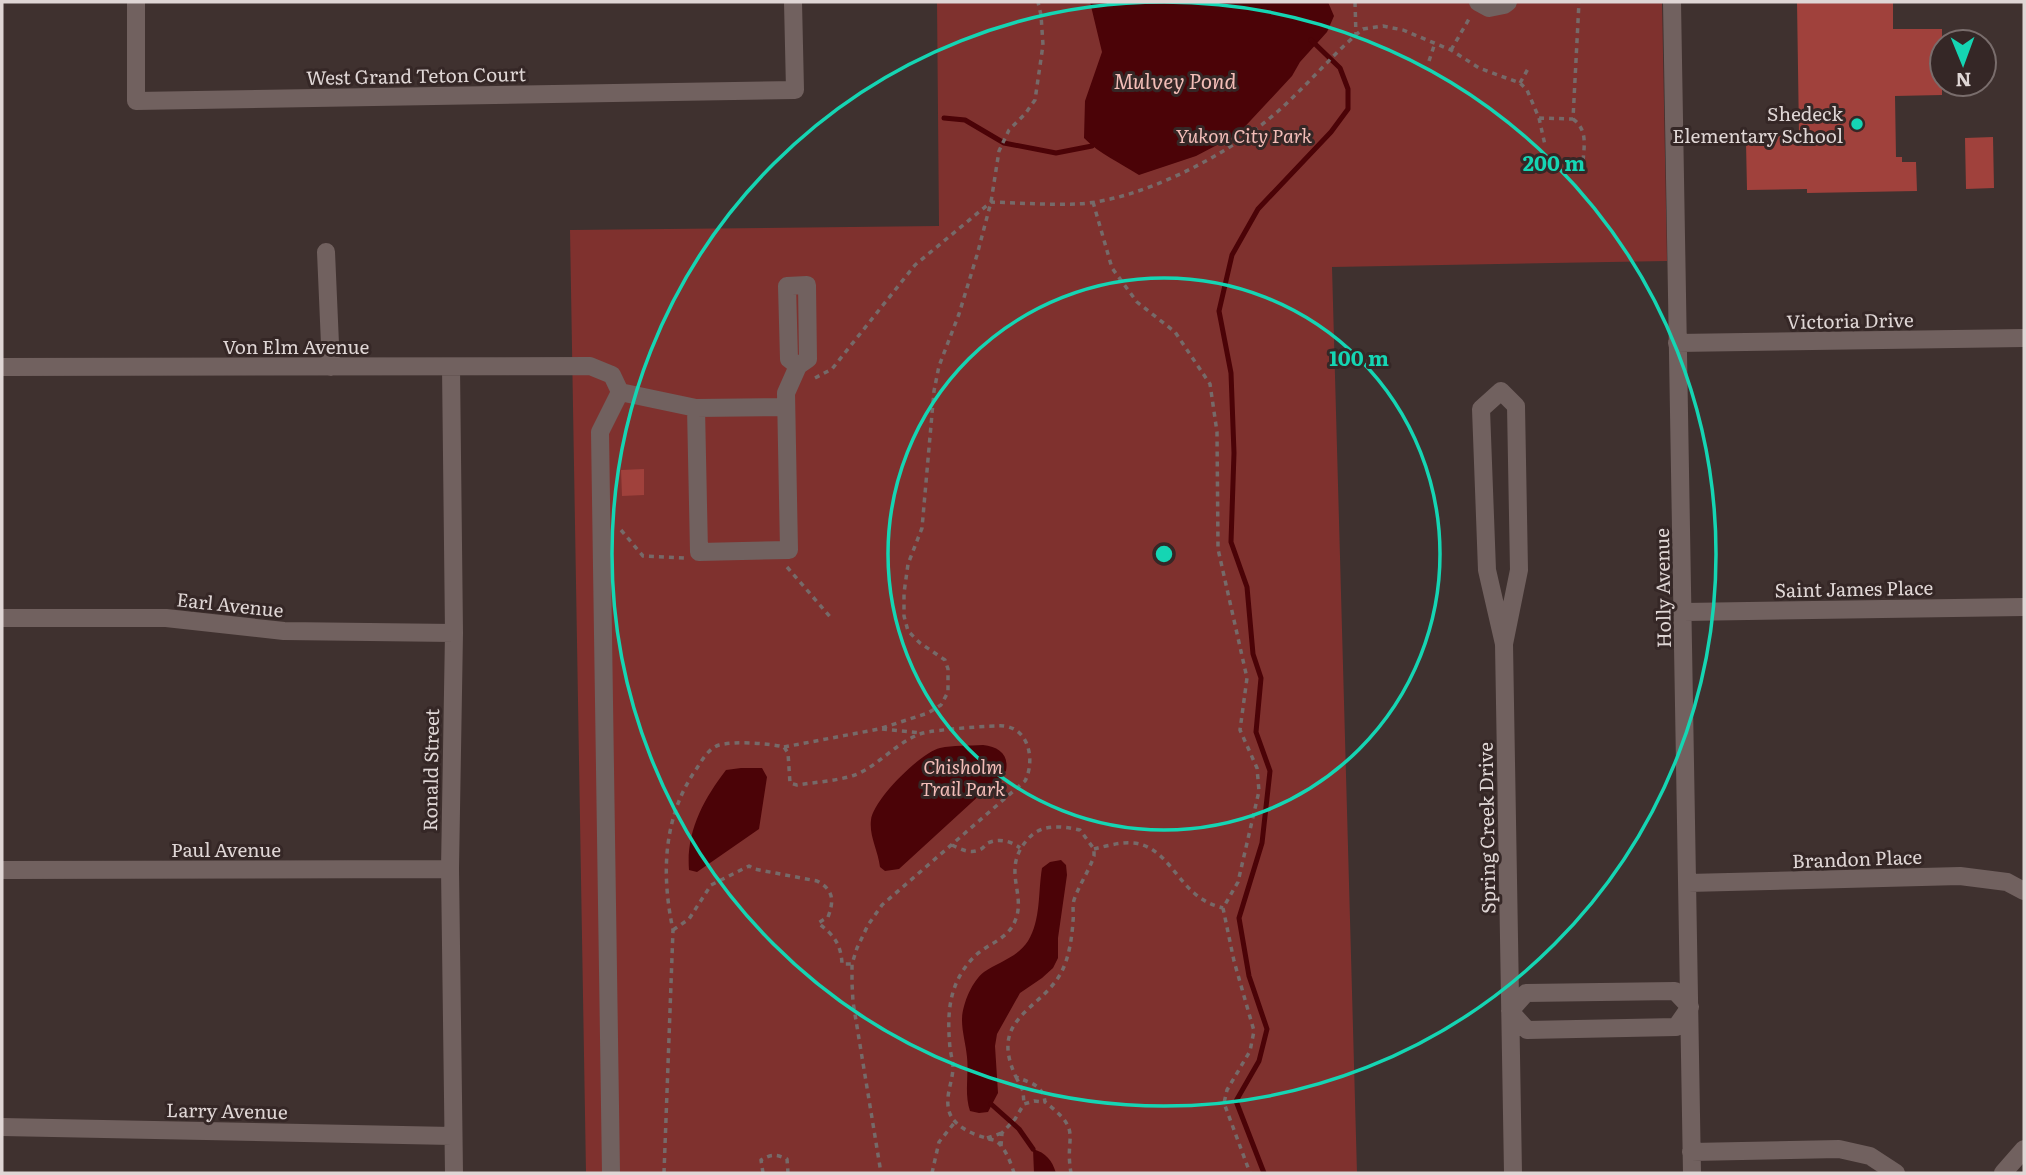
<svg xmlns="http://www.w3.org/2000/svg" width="2026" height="1175" font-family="Literata,serif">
	<rect width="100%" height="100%" fill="#3f312f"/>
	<!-- green -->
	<path fill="#7f312e" d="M937,2H1662L1667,261L1332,267L1357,1173H586L570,230L939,226Z"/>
	<!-- water -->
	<path fill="#4b0307" d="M1090,2H1328L1334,16L1327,32L1300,62L1292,76L1238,134L1196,156L1139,175C1119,162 1101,155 1084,138L1085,101L1102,52Z
		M983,745C999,747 1009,754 1006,771L899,869L885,871L880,867C878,850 869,836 871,820C873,800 920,753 940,748C953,745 969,746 983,745Z
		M741,768H762L767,777L759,829L697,872L689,870C686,832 703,800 726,770Z
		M1061,860L1066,865L1067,875L1058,938V958L1053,968L1042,978L1020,993L997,1034L995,1046L998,1093L988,1112L979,1113L970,1111C964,1093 969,1075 967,1057C966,1045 962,1032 962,1020C962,1005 972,981 984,972C998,962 1018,957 1028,941C1041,920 1038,892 1042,868L1050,862Z
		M1033,1149C1046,1153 1052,1160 1056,1173H1034Z"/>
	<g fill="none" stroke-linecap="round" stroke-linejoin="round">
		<!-- stream -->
		<path stroke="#4b0307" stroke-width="5" d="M944,118L965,120L1004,143L1056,153L1092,146
			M991,1104L1019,1129L1033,1149
			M1264,1173L1236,1101L1259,1061L1267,1029L1249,976L1239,918L1262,843L1270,771L1256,732L1261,678L1253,654L1247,587L1231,542L1234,453L1231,373L1219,311L1232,255L1258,209L1331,132L1348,109V89L1340,68L1311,40"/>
	</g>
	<!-- building -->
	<path fill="#a0413c" d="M1797,2H1893V29H1942V95L1895,96L1896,157H1902V162H1916L1917,191L1807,193V189L1747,190L1746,142L1775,141V135H1799Z
		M1993,137L1994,188L1966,189L1965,138Z
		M644,469V495L622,496L621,470Z"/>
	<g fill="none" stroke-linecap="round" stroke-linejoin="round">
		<!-- path -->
		<path stroke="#766a69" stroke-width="3.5" stroke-dasharray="5 5" stroke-linecap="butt" d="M1355,2L1356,36
			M1451,50L1469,19
			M1429,61L1435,43
			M1520,83L1529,67
			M1539,118L1545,145
			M1573,119C1588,130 1584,146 1583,162
			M1093,202L1112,268L1137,302L1175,332L1210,384L1217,432L1218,549L1247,678L1240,730L1257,768L1259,791L1238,882L1223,908L1234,961L1254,1031L1250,1051L1227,1090L1224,1103L1250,1173
			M815,378L832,369L915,265L991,202C1020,203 1049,205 1077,204C1138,201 1224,157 1270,118C1303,91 1330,56 1363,29L1383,26L1403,30L1451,50L1479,68L1520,83L1527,90L1539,118L1573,119L1579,2
			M621,530L643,556L685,558
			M787,567L832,619
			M882,729L923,733
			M784,747L879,729L928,713L941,705L948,692V669L945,660L920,643L908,631L904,616V593L908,564L922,528L934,391L939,366L959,314L977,255L991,202L999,151L1009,130L1025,114L1035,100L1043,45L1041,15L1038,2
			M952,845C960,849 970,854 979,850C983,849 985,845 988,843C999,838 1011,841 1020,848
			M1094,849C1106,846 1120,842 1132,843C1161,844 1175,877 1194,893C1203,901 1212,905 1223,908
			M673,930L689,919L711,885L749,866L754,869L817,881C834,890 834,901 828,917L818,923C834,935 841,944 842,964H852
			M1016,1077L1023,1091L1024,1104
			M987,1138L1002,1133
			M1001,1146L1002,1133L1015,1119L1024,1104L1034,1101L1045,1102
			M664,1173L673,930C661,874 663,816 697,768C702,760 709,748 719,745C735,741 767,743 784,747L788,753L790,783L797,785C816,782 837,781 855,775C880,765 897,741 923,733C934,730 993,725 1004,726C1030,729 1035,762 1025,781L882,905L868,925L857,948L852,964V983L853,1002L881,1173
			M763,1173L761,1160C771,1154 776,1154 787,1159L788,1173
			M932,1173L939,1142L955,1122
			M1014,1173C1011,1163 1005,1147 996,1141C995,1140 987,1139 986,1138C972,1134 953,1126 949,1111C945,1097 952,1083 953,1069C953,1062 951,1055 950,1048C947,1015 948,985 972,959C985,944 1007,941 1015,921C1027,894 1001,870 1027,840C1041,823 1061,826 1080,830L1094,849V856C1089,871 1079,885 1074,900C1072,907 1074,914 1073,921C1072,938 1069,958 1061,973C1040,1011 988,1018 1016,1077C1031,1083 1043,1085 1045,1102C1084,1132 1064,1134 1071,1173"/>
		<!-- minor -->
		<path stroke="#71615f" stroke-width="18" d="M136,2V101L795,90L793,2
			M1478,2L1489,8L1504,5L1508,2
			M1672,2L1692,1173
			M326,252L331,367
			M1677,343L2024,338
			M2,367L590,366L612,375L620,392L600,432L611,1173
			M451,367L454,633L450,869L454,1173
			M620,392L696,408L785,407
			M696,408L699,552L789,550L786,393L798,366L808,359L807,285L787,286L789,359L798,366
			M1684,612L2024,607
			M2,618H166L284,631L454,633
			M1504,644L1519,570L1516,406L1501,391L1481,409L1487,570L1504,644L1513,1173
			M2,870L450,869
			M1688,883L1960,876L2007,882L2024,891
			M1675,991L1690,1007L1676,1027L1527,1030L1510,1011L1526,993Z
			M2,1127L452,1136
			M1691,1152L1839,1149L1870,1156L1896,1173
			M2003,1173L2024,1149"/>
	</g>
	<!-- distance rings -->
	<g fill="none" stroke="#15d5b3" stroke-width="3.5">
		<circle cx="1164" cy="554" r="276"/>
		<circle cx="1164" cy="554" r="552"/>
	</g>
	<!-- markers -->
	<circle fill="#15d5b3" stroke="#352726" stroke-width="2.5" cx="1857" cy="124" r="7"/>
	<g text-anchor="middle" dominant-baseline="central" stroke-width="6" stroke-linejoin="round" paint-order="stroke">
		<!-- street labels -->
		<g font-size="19" fill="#dfd6d5" stroke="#352726">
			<text transform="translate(416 75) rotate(-1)">West Grand Teton Court</text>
			<text transform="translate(1850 320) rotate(-1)">Victoria Drive</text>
			<text x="296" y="346">Von Elm Avenue</text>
			<text transform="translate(1662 588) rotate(-91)">Holly Avenue</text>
			<text transform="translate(1854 588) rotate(-1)">Saint James Place</text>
			<text transform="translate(230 604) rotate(6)">Earl Avenue</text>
			<text transform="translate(430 770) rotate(-89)">Ronald Street</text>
			<text transform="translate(1486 828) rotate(-91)">Spring Creek Drive</text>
			<text x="226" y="849">Paul Avenue</text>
			<text transform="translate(1857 858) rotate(-2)">Brandon Place</text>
			<text transform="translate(227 1110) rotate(1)">Larry Avenue</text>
		</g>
		<!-- poi labels -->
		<g font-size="19" fill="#dfd6d5" stroke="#352726" text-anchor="end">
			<text x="1843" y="113">Shedeck<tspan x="1843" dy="22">Elementary School</tspan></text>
		</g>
		<!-- park labels -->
		<g font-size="19" font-style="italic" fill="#f3bdb8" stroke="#352726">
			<text x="1244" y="135">Yukon City Park</text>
			<text x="963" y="766">Chisholm<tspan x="963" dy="22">Trail Park</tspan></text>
		</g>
		<!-- water labels -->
		<g font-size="21" font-style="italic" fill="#f3bdb7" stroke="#352726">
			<text x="1175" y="79">Mulvey Pond</text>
		</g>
	</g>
	<circle cx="1164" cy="554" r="10" fill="#15d5b3" stroke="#352726" stroke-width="3.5"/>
	<g font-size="21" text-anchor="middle" font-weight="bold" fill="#15d5b3" stroke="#352726" stroke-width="6" stroke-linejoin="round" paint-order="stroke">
		<text x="1554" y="171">200 m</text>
		<text x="1359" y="366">100 m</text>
	</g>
	<!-- border -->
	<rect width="2026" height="1175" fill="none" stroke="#dfd6d5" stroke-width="7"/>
	<!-- north arrow -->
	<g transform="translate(1963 63) rotate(179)"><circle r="33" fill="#352726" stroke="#796d6c" stroke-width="2"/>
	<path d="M0-5L12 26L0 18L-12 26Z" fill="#15d5b3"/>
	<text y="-10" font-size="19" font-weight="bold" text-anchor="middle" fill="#dfd6d5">N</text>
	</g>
</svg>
